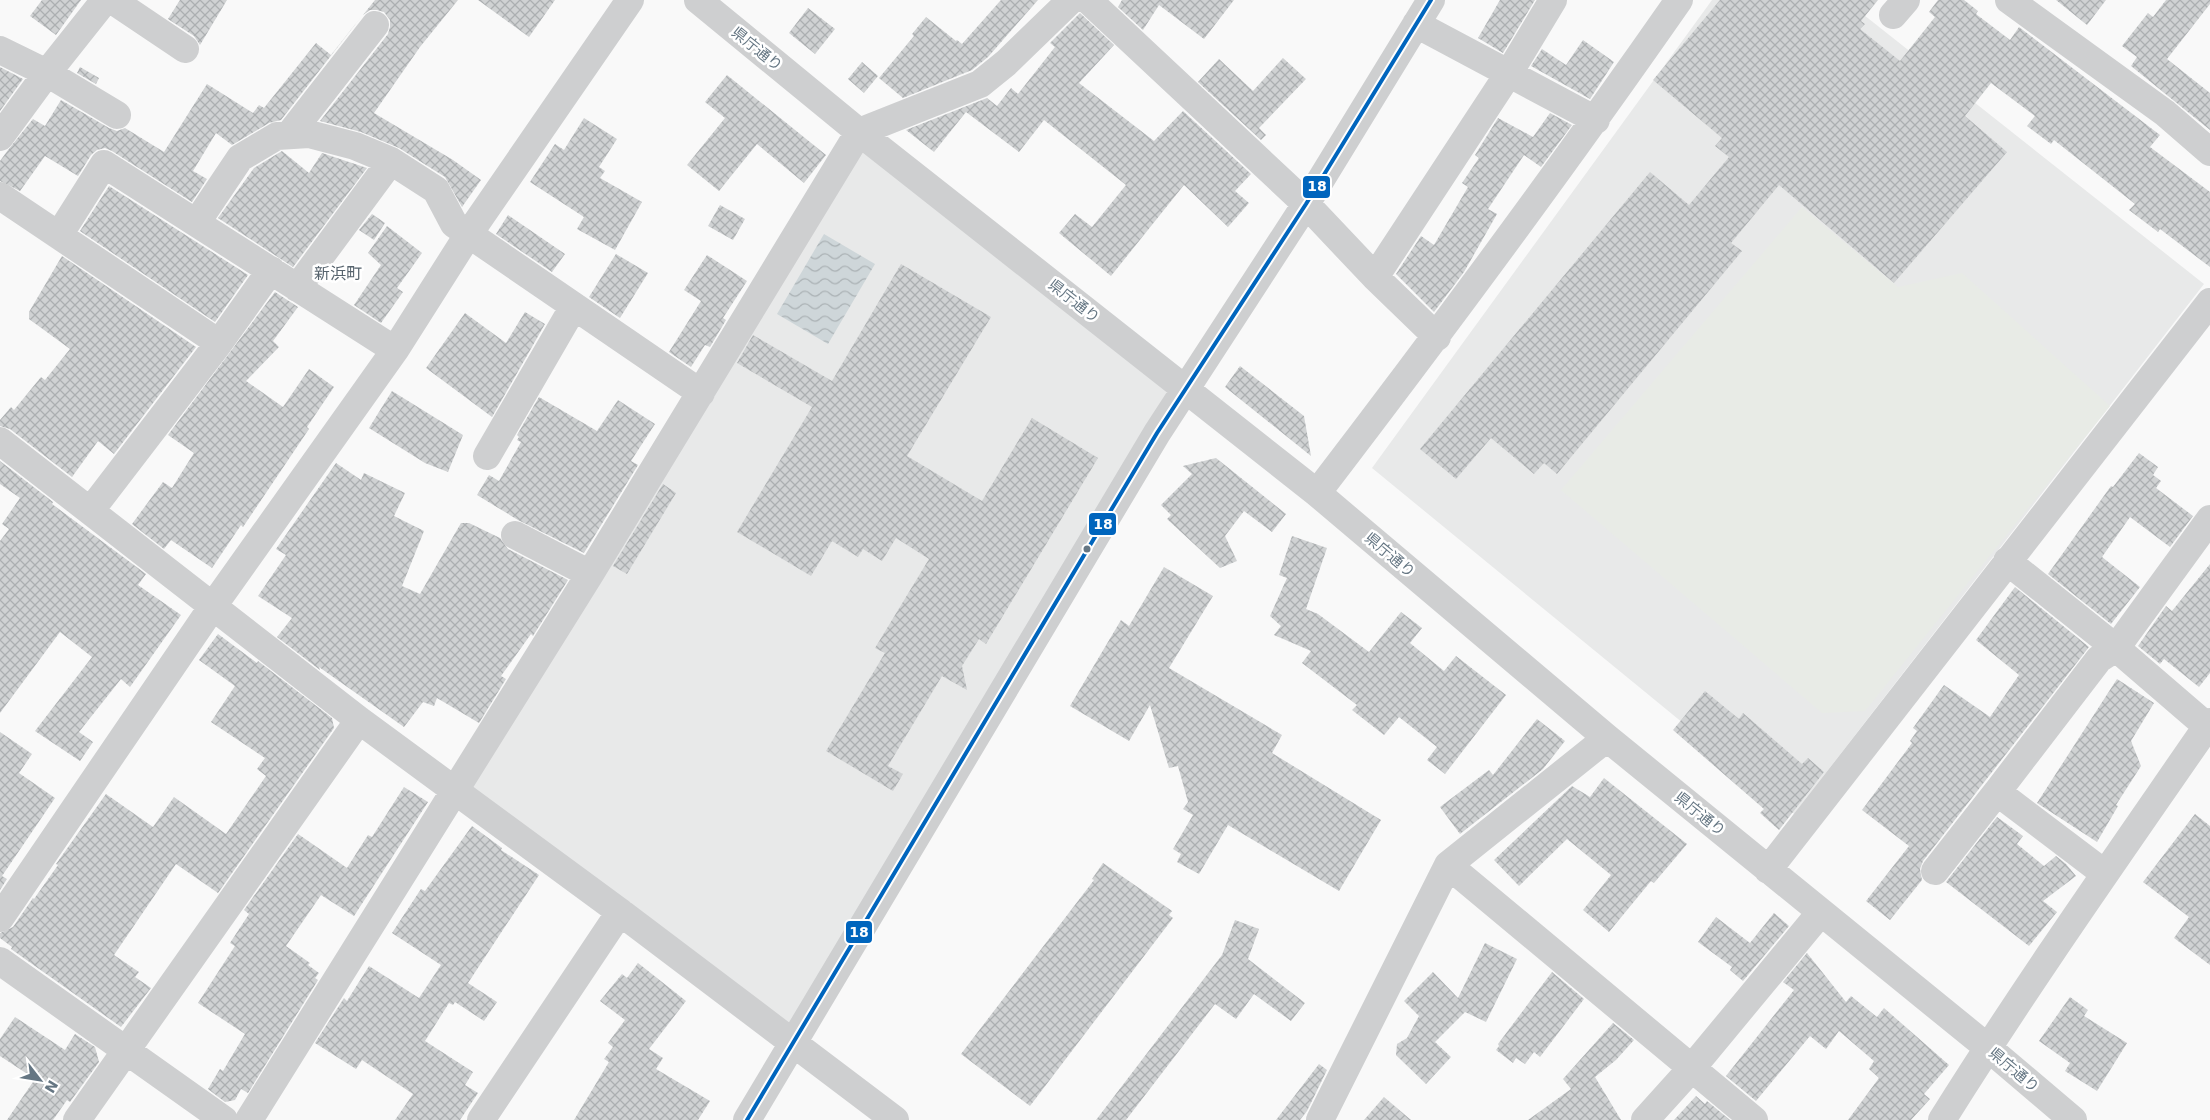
<svg xmlns="http://www.w3.org/2000/svg" width="2210" height="1120" font-family="'DejaVu Sans','Noto Sans JP',sans-serif">
	<defs>
		<pattern id="water-waves" width="16" height="10" patternUnits="userSpaceOnUse" patternTransform="scale(1.25)"><rect width="16" height="10" fill="#ced6d9"/><path d="M0 5q4-4 8 0t8 0" fill="none" stroke="#abb2b5"/></pattern>
		<pattern id="building-cross-hatch" width="8" height="8" patternUnits="userSpaceOnUse" patternTransform="scale(1.25)"><rect width="8" height="8" fill="#d0d2d3"/><path d="M0 0l8 8M0 8l8-8" fill="none" stroke="#acafb1"/></pattern>
	</defs>
	<rect width="100%" height="100%" fill="#f9f9f9"/>
	<!-- built -->
	<path fill="#e8e9e9" d="M1712,0H1845L2204,284L1794,814L1372,468Z
		M859,132L1187,390L794,1044L456,791Z"/>
	<!-- pitch -->
	<path fill="#e8ebe6" d="M1802,207L1898,287L1962,273L2110,406L1865,711L1822,713L1561,490Z"/>
	<!-- water -->
	<path fill="url(#water-waves)" d="M824,234L875,264L828,344L777,314Z"/>
	<!-- building -->
	<path fill="url(#building-cross-hatch)" d="M42,0H81L56,35L30,16Z
		M180,0H227L200,45L194,36L168,19Z
		M375,0H458L420,47L374,113L453,160L481,180L462,207L445,177L399,148L361,132L320,121L388,34L390,27V20L384,12L377,10H370L363,15Z
		M478,0H555L529,37Z
		M1001,0H1038L988,57L972,70L903,98L879,78L914,36L912,34L926,17L956,41L957,40L962,44Z
		M1122,0H1234L1204,39L1159,5L1143,30L1118,7Z
		M1500,0H1535L1503,53L1478,38Z
		M1720,0H1878L1861,21L1865,24L1860,29L1900,61L1935,17L1929,12L1938,0H1964L1978,11L1976,14L2010,40L2019,27L2160,135L2150,147L2210,192V267L2160,229L2158,232L2129,210L2135,204L2054,140L2051,144L2027,126L2035,116L1991,83L1965,116L2007,152L1894,283L1779,185L1731,243L1742,251L1557,474L1544,463L1534,474L1491,438L1456,479L1420,449L1650,172L1689,205L1729,157L1715,146L1722,138L1653,80Z
		M2056,0H2106L2087,25Z
		M2166,0H2210V4L2167,59L2210,93V130L2131,66L2137,57L2122,46L2148,13L2153,17Z
		M808,8L835,29L815,54L789,33Z
		M1080,13L1114,45L1079,83L1154,141L1183,111L1251,174L1235,191L1249,203L1228,227L1184,185L1111,276L1059,233L1075,214L1092,227L1126,185L1044,120L1019,152L966,112L934,152L906,130L987,98L997,106L1011,88L1018,94L1055,47L1050,43Z
		M361,17L281,120L269,123L232,145L216,133L193,171L207,179L192,202L112,151L105,148L97,150L91,155L78,176L45,156L20,191L0,181V161L8,150L33,119L45,126L61,100L109,128L117,131L125,128L164,152L207,84L253,113L259,105L264,108L316,43L331,55Z
		M1583,40L1614,62L1590,99L1531,66L1542,49L1566,65Z
		M1283,58L1306,79L1259,128L1266,135L1261,140L1198,82L1219,59L1253,91Z
		M862,62L878,76L864,93L848,79Z
		M0,67L23,79L0,111Z
		M80,67L99,78L96,84L77,73Z
		M727,75L826,155L804,183L757,144L719,191L687,165L725,118L705,102Z
		M1550,113L1572,125L1541,167L1524,155L1488,209L1497,214L1464,272L1434,312L1396,274L1421,236L1434,245L1468,187L1462,183L1479,158L1475,155L1498,118L1533,137Z
		M584,118L617,139L599,167L605,171L600,178L642,202L615,250L577,229L584,217L530,182L555,144L564,150Z
		M282,151L309,173L322,153L367,168L293,267L218,218L254,168Z
		M109,186L248,275L215,322L80,231Z
		M720,205L745,219L733,240L708,226Z
		M372,214L385,223L374,240L359,230Z
		M508,215L565,254L552,272L496,234Z
		M387,226L422,253L397,288L403,292L381,323L354,305L381,265L368,253Z
		M616,254L648,273L620,318L589,297Z
		M707,255L747,281L723,318L726,320L710,347L705,345L691,367L669,352L701,301L684,290Z
		M62,256L196,347L114,454L98,441L72,477L10,429L0,426V420L11,407L14,410L41,377L45,380L70,349L29,319V312Z
		M901,264L991,317L907,456L982,501L1032,418L1098,458L986,644L979,639L962,666L967,690L942,676L888,766L903,774L893,791L826,751L885,653L875,648L929,559L896,538L882,561L863,549L858,557L832,541L811,576L737,532L812,407L737,363L753,335L832,381Z
		M275,292L298,307L273,341L279,347L246,381L283,407L309,369L334,387L307,427L309,429L243,527L241,525L212,568L171,540L164,549L132,524L163,482L172,488L194,453L168,435Z
		M525,312L545,324L492,417L426,368L465,313L506,343Z
		M1240,366L1304,416L1311,456L1225,387Z
		M392,391L463,435L448,472L425,463L369,428Z
		M539,397L597,431L618,400L655,424L631,461L638,465L584,553L518,520L477,495L489,475L499,481L521,442L517,440L519,437L517,435Z
		M2139,453L2158,467L2153,475L2161,481L2156,488L2193,516L2170,547L2130,517L2102,557L2140,587L2111,624L2048,574L2111,486L2113,487Z
		M1216,458L1286,514L1272,532L1244,511L1225,536L1237,561L1220,568L1167,519L1171,515L1161,505L1192,474L1183,466Z
		M0,461L53,502L52,504L146,574L138,585L181,615L130,687L121,679L79,732L93,742L80,761L35,731L92,657L60,632L0,713V541L9,529L2,524L20,498L0,484Z
		M336,463L361,480L364,473L405,493L394,516L424,531L402,586L420,594L461,523H469L500,538L508,549L568,580L533,636L531,634L501,676L506,679L479,723L437,698L434,706L423,702L404,727L319,667L320,670L277,637L292,618L258,596L286,555L276,549Z
		M663,484L676,493L627,574L613,566Z
		M1292,536L1327,548L1306,609L1318,614L1369,652L1401,612L1422,628L1410,643L1444,671L1456,656L1506,695L1445,774L1427,760L1437,747L1399,717L1384,735L1352,710L1357,705L1302,663L1311,651L1274,635L1281,626L1270,616L1287,578L1279,575Z
		M2210,564V673L2199,687L2164,659L2160,664L2138,646L2166,606L2172,611Z
		M1164,567L1213,596L1169,668L1282,735L1272,753L1381,820L1339,891L1228,825L1199,874L1177,862L1181,854L1173,849L1193,815L1183,809L1188,802L1178,766L1169,768L1150,705L1129,741L1070,706L1121,620L1129,626Z
		M2015,587L2089,647L1923,861L1920,869L1922,880L1890,920L1866,901L1909,846L1862,810L1912,743L1910,741L1917,731L1913,728L1944,685L1990,717L2019,675L1976,640Z
		M218,634L257,663L258,661L332,718L334,728L218,893L176,864L114,955L139,972L135,977L151,988L121,1027L11,949L12,947L0,938V933L13,927L33,898L34,899L58,865L56,864L106,794L153,827L174,797L226,834L266,776L257,769L265,758L211,722L235,686L199,660Z
		M2117,679L2154,703L2131,741L2141,766L2116,805L2118,806L2097,842L2037,803Z
		M1705,691L1739,719L1743,713L1802,764L1808,758L1824,772L1779,830L1760,813L1764,809L1673,730Z
		M1537,719L1565,741L1543,769L1460,834L1440,807L1489,770L1493,775Z
		M0,732L32,754L19,773L55,798L2,876L7,879L0,890Z
		M1604,778L1687,844L1654,883L1651,881L1609,932L1583,910L1611,875L1567,839L1519,886L1494,860L1572,786L1590,797Z
		M404,787L428,802L354,916L321,895L286,946L310,963L308,965L319,973L315,978L318,980L248,1093L241,1089L235,1100L225,1102L208,1089L220,1069L223,1071L245,1034L198,1003L235,946L230,943L249,914L244,910L298,834L347,868L368,835L372,837Z
		M2195,814L2210,826V965L2174,938L2189,917L2143,882Z
		M1997,817L2023,836L2017,844L2044,866L2056,856L2066,864L2076,876L2043,901L2057,912L2029,946L1946,882Z
		M472,826L502,848L501,850L539,875L468,983L497,1002L484,1021L455,1002L453,1005L449,1003L425,1041L473,1072L465,1085L478,1093L460,1120H395L413,1094L362,1060L356,1069L315,1043L344,998L347,1001L369,966L419,998L441,965L392,933L421,889L425,891Z
		M1103,863L1172,911L1169,915L1173,918L1030,1106L961,1054L1094,880L1092,879Z
		M1774,913L1789,926L1743,981L1730,970L1732,967L1698,942L1716,917L1750,943Z
		M1235,920L1259,929L1248,959L1305,1003L1291,1021L1254,994L1236,1019L1215,1004L1126,1120H1096L1222,955Z
		M1485,943L1517,959L1486,1022L1465,1012L1435,1042L1451,1057L1426,1084L1396,1055L1397,1044L1407,1038L1419,1016L1404,1001L1433,972L1458,998Z
		M1807,953L1846,1002L1851,996L1877,1017L1884,1008L1949,1065L1924,1094L1930,1099L1911,1120H1848L1879,1078L1869,1069L1874,1061L1839,1031L1826,1049L1810,1036L1756,1101L1726,1076L1794,990L1783,982Z
		M638,963L686,1001L649,1049L663,1058L656,1069L710,1101L698,1120H574L609,1062L604,1059L613,1047L608,1043L625,1020L600,1001L622,974L627,978Z
		M1552,972L1584,999L1540,1057L1534,1052L1525,1064L1516,1058L1513,1063L1496,1050L1499,1046L1498,1044Z
		M2070,997L2088,1010L2084,1016L2127,1043L2097,1091L2065,1071L2070,1063L2039,1041Z
		M15,1017L65,1050L75,1034L95,1047L99,1062L70,1102L67,1100L53,1120H7L35,1079L0,1056V1039Z
		M1613,1023L1634,1040L1616,1060L1595,1077L1621,1120H1528L1571,1089L1563,1079Z
		M1319,1064L1327,1070L1307,1111L1300,1120H1276Z
		M1696,1096L1705,1104L1707,1101L1730,1120H1674Z
		M1384,1097L1411,1120H1364Z"/>
	<g fill="none" stroke-linecap="round" stroke-linejoin="round">
		<!-- minor -->
		<path stroke="#cecfd0" stroke-width="28" d="M112,0L185,49
			M698,0L859,132L1317,493L1607,738L1987,1047L2073,1120
			M1088,0L1306,204L1375,277L1437,337
			M2009,0L2165,113L2210,152
			M1893,15L1906,0
			M1416,24L1596,120
			M0,50L47,73L117,115
			M289,135L375,25
			M0,137L47,73L105,0
			M0,196L219,343
			M197,222L240,158L277,136L309,134L355,146L391,161L436,190L454,224L701,393
			M59,235L104,164L395,350
			M1375,277L1509,73L1553,0
			M297,288L391,161
			M0,441L359,720L620,912L895,1120
			M487,456L574,306
			M1317,493C1441,331 1562,168 1679,0
			M91,510L219,343L271,270
			M515,535L590,574
			M2007,561L2116,648L2210,729
			M1448,865L1754,1120
			M1768,870L2210,302
			M1935,871L1997,792
			M2104,873L1997,792L2099,659L2116,648L2210,519
			M0,918L213,606L395,350L468,235L630,0
			M0,961L224,1120
			M77,1120L359,720
			M249,1120L590,574L859,132L980,84L1006,63L1071,0
			M481,1120L620,912
			M747,1120L1157,433L1306,204L1431,0
			M1320,1120L1448,865L1607,738
			M1645,1120L1691,1069L1821,912
			M1942,1120C2027,984 2119,854 2210,722"/>
		<!-- bus-1 casing -->
		<g stroke="#fff" stroke-width="8">
			<path id="bus-1" d="M747,1120L1157,433L1306,204L1431,0"/>
		</g>
		<!-- bus-1 -->
		<use href="#bus-1" stroke="#0065bd" stroke-width="4"/>
	</g>
	<!-- markers -->
	<circle fill="#657683" stroke="#fff" stroke-width="2" cx="1087" cy="549" r="4.5"/>
	<g text-anchor="middle" dominant-baseline="central" stroke-width="5" stroke-linejoin="round" paint-order="stroke">
		<!-- street labels -->
		<g font-size="15" fill="#657683" stroke="#fff">
			<text transform="translate(757 49) rotate(39)">県庁通り</text>
			<text transform="translate(1074 301) rotate(38)">県庁通り</text>
			<text transform="translate(1390 555) rotate(40)">県庁通り</text>
			<text transform="translate(1700 814) rotate(39)">県庁通り</text>
			<text transform="translate(2014 1070) rotate(40)">県庁通り</text>
		</g>
		<!-- neighbourhood labels -->
		<g font-size="16" fill="#57646e" stroke="#fff">
			<text x="338" y="273">新浜町</text>
		</g>
	</g>
	<g stroke="#fff" stroke-width="2">
		<rect x="1302" y="175" width="29" height="24" rx="5" fill="#0065bd"/>
		<rect x="1088" y="512" width="29" height="24" rx="5" fill="#0065bd"/>
		<rect x="845" y="920" width="28" height="24" rx="5" fill="#0065bd"/>
	</g>
	<g font-size="14" text-anchor="middle" font-weight="bold" fill="#fff">
		<text x="1317" y="191">18</text>
		<text x="1103" y="529">18</text>
		<text x="859" y="937">18</text>
	</g>
	<!-- north arrow -->
	<g transform="translate(40 1080) rotate(121)" stroke="#ffffff" stroke-width="4" paint-order="stroke">
	<path d="M0-4L9 19L0 12L-9 19Z" fill="#657683"/>
	<text y="-8" font-size="14" font-weight="bold" text-anchor="middle" fill="#657683">N</text>
	</g>
</svg>
